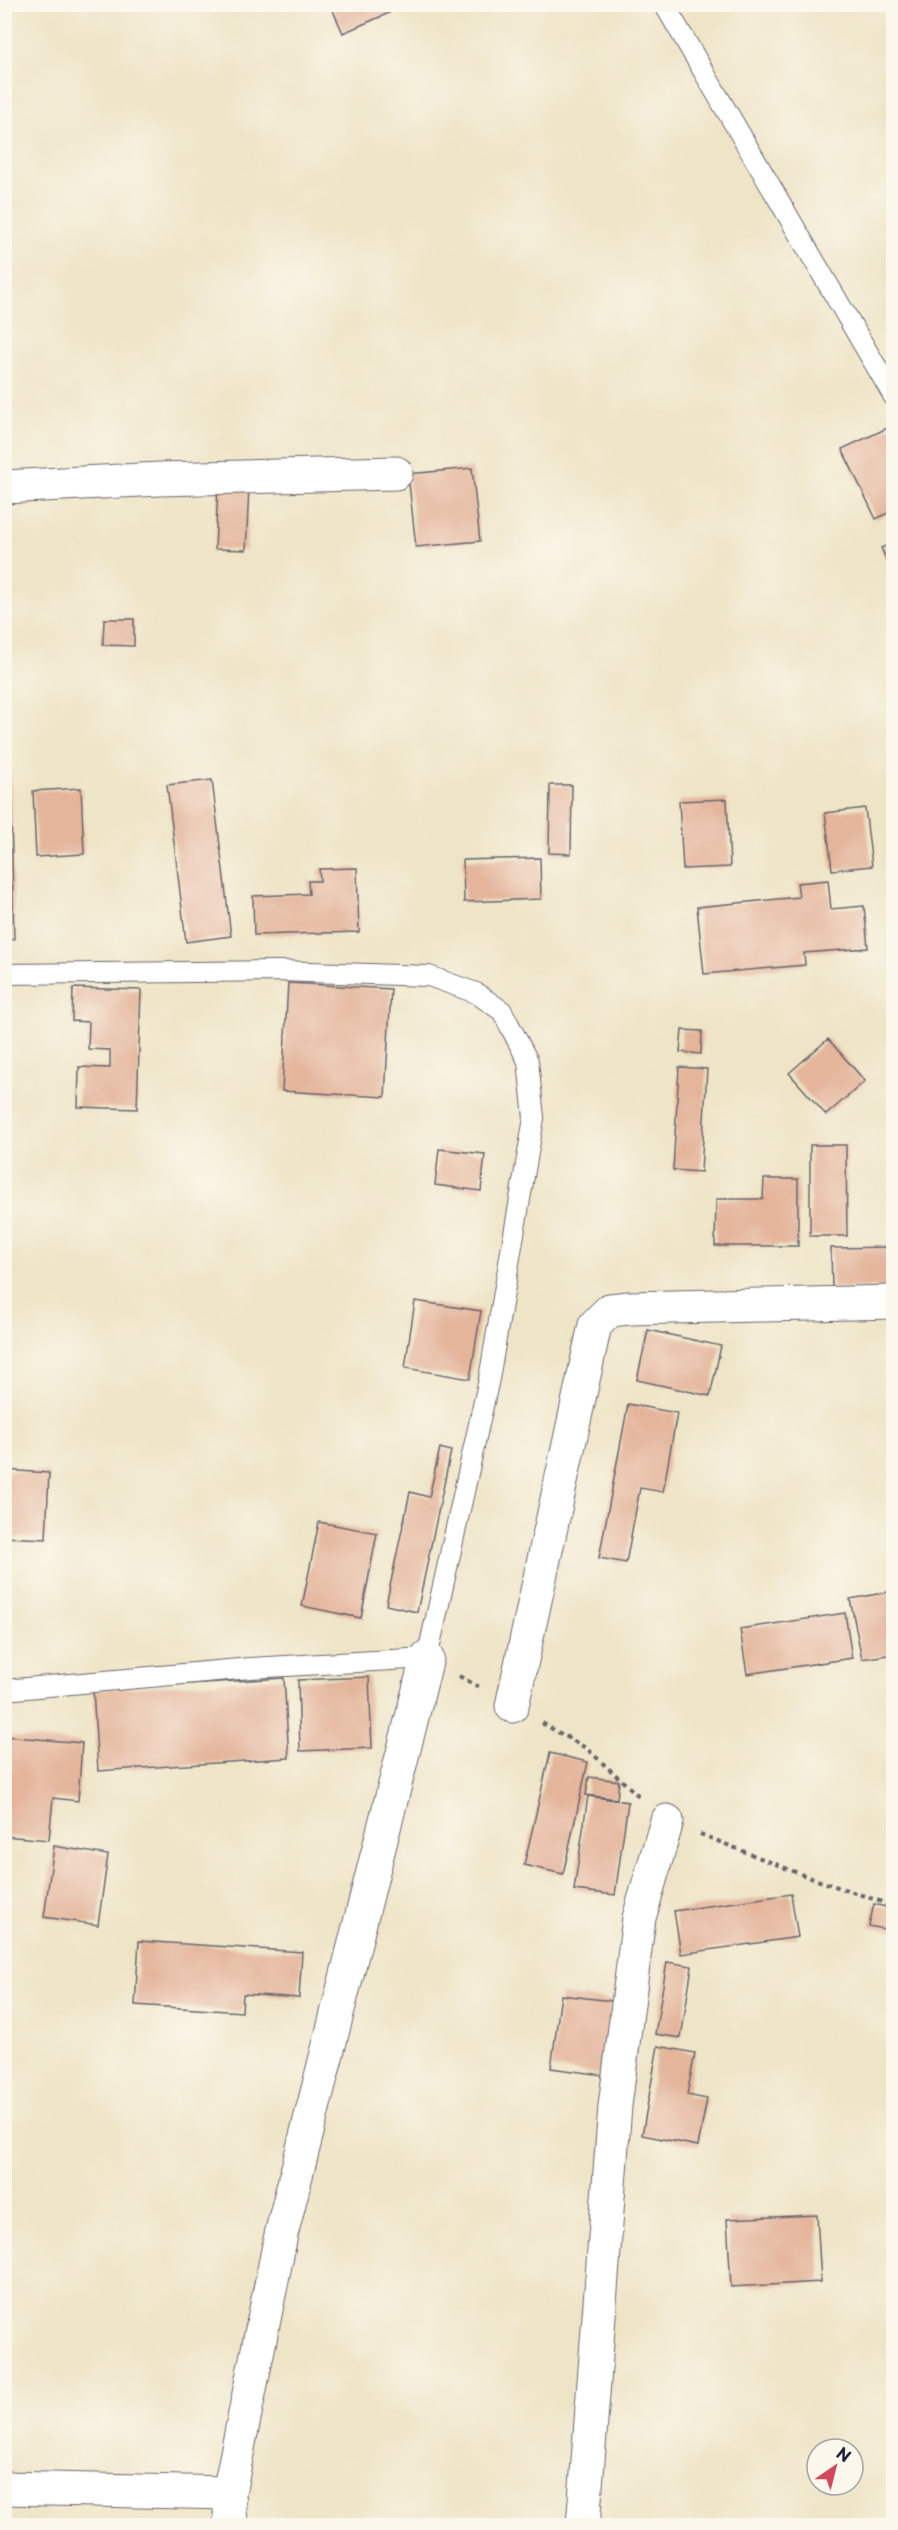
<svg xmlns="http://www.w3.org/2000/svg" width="898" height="2530" font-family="'Playpen Sans',sans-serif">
	<rect width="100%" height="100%" fill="#fbf7ec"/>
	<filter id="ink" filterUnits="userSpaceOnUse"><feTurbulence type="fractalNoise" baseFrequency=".0167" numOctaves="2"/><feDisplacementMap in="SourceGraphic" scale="12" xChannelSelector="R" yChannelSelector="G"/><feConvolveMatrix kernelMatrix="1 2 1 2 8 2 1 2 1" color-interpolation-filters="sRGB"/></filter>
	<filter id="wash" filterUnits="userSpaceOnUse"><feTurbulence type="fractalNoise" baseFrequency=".008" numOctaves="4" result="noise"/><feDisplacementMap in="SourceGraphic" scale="24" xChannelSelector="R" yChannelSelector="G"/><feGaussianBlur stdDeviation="1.35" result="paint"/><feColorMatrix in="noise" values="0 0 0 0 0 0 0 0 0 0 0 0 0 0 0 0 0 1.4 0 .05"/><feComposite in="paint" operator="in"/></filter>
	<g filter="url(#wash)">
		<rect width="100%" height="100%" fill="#eee4c6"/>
		<g id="blocks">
			<!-- building -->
			<path fill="#e4b59b" d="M330,4H386L389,13L343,33Z
				M894,425V510L876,519L842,449Z
				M472,468L480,541L416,547L408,474Z
				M218,486L249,488L246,550L215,549Z
				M894,542V567L891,569L881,548Z
				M104,619H134V646L103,645Z
				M4,774H10L14,939H4Z
				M212,780L231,936L186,942L167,785Z
				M550,785H572L571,854L549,853Z
				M81,788L84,854L36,857L33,791Z
				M727,799L730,867L683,869L679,801Z
				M865,808L872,866L832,870L825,813Z
				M540,858L541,899L464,902L463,860Z
				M357,868L359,932L254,935L253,896L309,894L308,881H320L319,869Z
				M828,880L831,909L864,906L868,948L804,953L805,965L704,974L697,907L799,897L797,883Z
				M288,983L391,989L385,1097L282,1091Z
				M73,988L141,990L137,1109L78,1107L79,1067L110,1068V1050L88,1049L89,1022L72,1021Z
				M682,1030L702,1031L701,1054L680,1052Z
				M828,1039L865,1081L826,1115L789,1073Z
				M679,1067L707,1069L701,1172L673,1170Z
				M810,1145H846L847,1236H810Z
				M439,1149L485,1154L481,1191L435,1185Z
				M764,1179H798V1246H715L716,1199H763Z
				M894,1247V1287L832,1288L831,1248Z
				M415,1301L481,1311L470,1379L405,1368Z
				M648,1330L721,1346L710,1396L637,1380Z
				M628,1404L677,1413L663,1492L640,1488L626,1563L599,1558Z
				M440,1448L451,1451L417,1612L386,1605L410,1492L429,1497Z
				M4,1470L49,1473L46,1539L4,1537Z
				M319,1522L377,1533L361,1618L302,1606Z
				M894,1591V1654L862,1659L850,1599Z
				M845,1613L852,1658L747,1674L740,1629Z
				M369,1677L372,1748L300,1751L298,1680Z
				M284,1678L289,1758L98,1771L93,1690Z
				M4,1736L82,1743L78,1801L53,1798L49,1840L4,1836Z
				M550,1753L588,1762L563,1874L524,1865Z
				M589,1777L619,1781L617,1799L586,1795Z
				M588,1796L628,1802L615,1895L574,1890Z
				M54,1846L108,1855L98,1925L44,1917Z
				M791,1894L798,1937L681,1954L674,1911Z
				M874,1904L894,1909V1931L869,1926Z
				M139,1941L302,1952L299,1998L243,1994L242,2012L135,2005Z
				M667,1962L692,1966L681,2038L655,2034Z
				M561,1995L612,2001L603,2075L551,2068Z
				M658,2046L695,2053L687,2095L707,2099L698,2146L642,2135Z
				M817,2215L821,2282L731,2287L727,2219Z"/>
		</g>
	</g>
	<g filter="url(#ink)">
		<use href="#blocks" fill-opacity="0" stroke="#69666c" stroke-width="1.5"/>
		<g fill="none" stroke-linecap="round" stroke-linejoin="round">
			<!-- service casing -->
			<g stroke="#69666c" stroke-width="22">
				<path id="service" d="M664,4L894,397
					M4,974L279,971L429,976L476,993L502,1011L528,1061L534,1118L489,1379L427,1658L250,1668L4,1690"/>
			</g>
			<!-- minor casing -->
			<g stroke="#69666c" stroke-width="35">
				<path id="minor" d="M4,487L160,479L396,473
					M512,1706L595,1325L610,1310L629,1308L894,1302
					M4,2488L229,2493L281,2235L427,1658
					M229,2493L231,2526
					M583,2526L615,2106L639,1918L667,1821"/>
			</g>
			<!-- path -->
			<path stroke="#69666c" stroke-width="4" stroke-dasharray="4.5 4.5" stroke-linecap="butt" d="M459,1676L481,1688
				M542,1723L586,1748L641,1798
				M700,1834L808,1877L894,1906"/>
			<!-- service -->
			<use href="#service" stroke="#fff" stroke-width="20"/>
			<!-- minor -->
			<use href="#minor" stroke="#fff" stroke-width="33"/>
		</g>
	</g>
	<!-- margin -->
	<rect width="898" height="2530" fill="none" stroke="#fbf7ec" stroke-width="24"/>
	<!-- north arrow -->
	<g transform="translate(835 2467) rotate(35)"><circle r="28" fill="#fbf7ec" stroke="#a4a2a5" stroke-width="1.5"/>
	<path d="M0-4.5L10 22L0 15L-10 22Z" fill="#d1495b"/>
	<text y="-9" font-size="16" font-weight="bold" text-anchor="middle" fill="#22223b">N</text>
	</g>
</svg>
